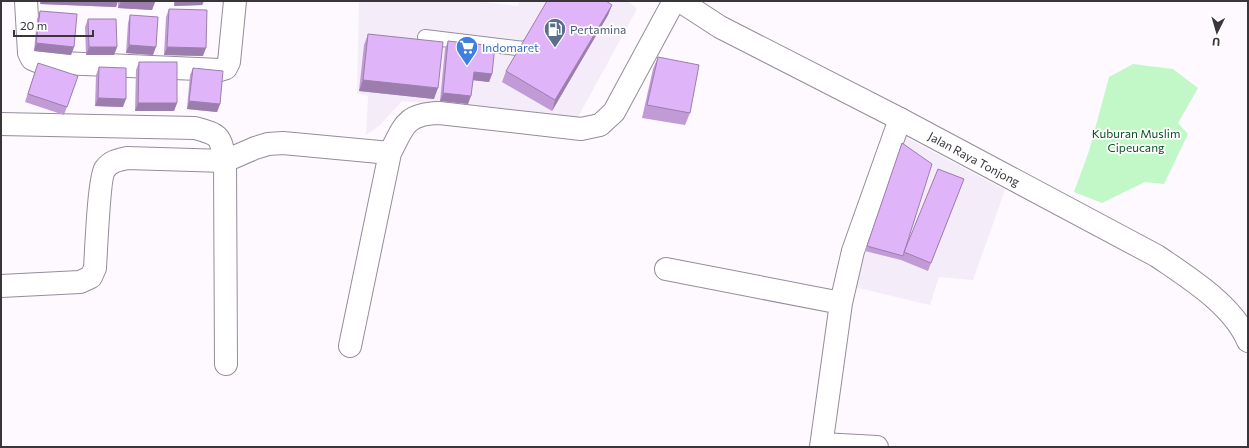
<svg xmlns="http://www.w3.org/2000/svg" width="1249" height="448" font-family="Commissioner,sans-serif">
	<rect width="100%" height="100%" fill="#fdf9ff"/>
	<!-- built -->
	<path fill="#f4ecf9" d="M359,1H475L518,6L519,1H628L637,9L577,119L402,101L380,125L366,135L368,96L357,93Z
		M901,135L1005,190L973,280L939,277L930,305L850,286Z"/>
	<!-- green -->
	<path fill="#c2f8c8" d="M1133,64L1173,69L1198,88L1178,123L1188,134L1164,184L1145,182L1102,203L1074,192L1089,151L1109,77Z"/>
	<g fill="none" stroke-linecap="round" stroke-linejoin="round">
		<!-- service casing -->
		<g stroke="#958d9a" stroke-width="16">
			<path id="service" d="M425,37L524,49L535,42"/>
		</g>
		<!-- minor casing -->
		<g stroke="#958d9a" stroke-width="24">
			<path id="minor" d="M26,1L29,53L32,59L39,62L220,70L226,68L229,62L235,1
				M1,124L195,128C220,135 220,135 225,161L226,364
				M666,269L841,303
				M1,286L80,282L91,277L95,268C96,253 99,177 105,169C111,161 118,160 127,158L225,161L255,148L268,144L283,143L390,153C404,126 405,114 439,113L581,129L600,125L614,112L674,1
				M350,346L390,153
				M822,444L877,447
				M821,447L841,303L853,251L900,119"/>
		</g>
		<!-- secondary casing -->
		<g stroke="#958d9a" stroke-width="24">
			<g id="secondary">
				<path id="s1" d="M680,1L720,27L900,119L1157,256C1189,278 1233,305 1248,341"/>
			</g>
		</g>
		<!-- service -->
		<use href="#service" stroke="#fff" stroke-width="14"/>
		<!-- minor -->
		<use href="#minor" stroke="#fff" stroke-width="22"/>
		<!-- secondary -->
		<use href="#secondary" stroke="#fff" stroke-width="22"/>
	</g>
	<!-- wall -->
	<path fill="#c09bd6" d="M40,1H155L152,10L118,8V1L116,7L40,4Z
		M174,1H204L202,5L174,6Z
		M612,5L608,15L552,111L502,82L506,71Z
		M169,9L203,56L164,55L166,17Z
		M40,11L74,47L71,55L34,51L37,19Z
		M130,15L153,55L126,53L128,23Z
		M88,19L117,47L114,55H86L85,27Z
		M368,34L434,99L359,91L364,45Z
		M448,41L492,74L489,82L473,80L468,104L440,101L445,49Z
		M658,57L690,113L685,125L642,118L653,69Z
		M139,62L177,103L174,111H135L136,70Z
		M99,67L123,107L95,106L96,75Z
		M193,68L220,104L217,112L187,109L190,75Z
		M35,71L78,76L64,115L25,102Z
		M902,143L903,256L938,169L964,179L928,271L901,260L865,251Z"/>
	<!-- shaded-wall -->
	<path fill="#9c7eae" d="M42,1H118L116,7L40,4Z
		M121,1H135L155,2L152,10L118,8Z
		M204,1L202,5L174,6L175,2Z
		M612,5L608,15L552,111L555,100Z
		M36,43L74,47L71,55L34,51Z
		M129,45L156,47L153,55L126,53Z
		M89,47H117L114,55H86Z
		M167,47L206,48L203,56L164,55Z
		M474,72L492,74L489,82L471,80Z
		M363,80L438,88L434,99L359,91Z
		M443,93L471,96L468,104L440,101Z
		M98,98L126,99L123,107L95,106Z
		M189,101L220,104L217,112L187,109Z
		M138,103H177L174,111H135Z"/>
	<!-- building -->
	<path fill="#dfb4f9" stroke="#9c7eae" d="M135,1H155V2Z
		M175,1H203L175,2Z
		M547,1H606L612,5L555,100L506,71Z
		M169,9L207,10L206,48L167,47Z
		M40,11L77,14L74,47L36,43Z
		M130,15L158,17L156,47L129,45Z
		M88,19H116L117,47H89Z
		M368,34L443,42L438,88L363,80Z
		M448,41L495,46L492,74L474,72L471,96L443,93Z
		M658,57L699,65L690,113L647,105Z
		M139,62H177V103H138Z
		M38,63L78,76L67,107L28,94Z
		M99,67L126,68V99L98,98Z
		M193,68L223,71L220,104L189,101Z
		M902,143L932,164L903,256L867,246Z
		M938,169L964,179L931,263L904,252Z"/>
	<!-- icons -->
	<defs>
		<g id="fuel-pin" transform="scale(1.15)"><path d="M0 17L-7.5 6A9.5 9.5 0 1 1 7.5 6Z" fill="#5c6f8a" stroke="#fff"/><path d="M-5.5-6h7V0h2V4h1.3V-2.5L3-4.5l.8-.8L6-3V5H2.5V1h-1V6h-7ZM-4.2-4.7v3.2H.2V-4.7Z" fill="#fff"/></g>
		<g id="supermarket-pin" transform="scale(1.15)"><path d="M0 17L-7.5 6A9.5 9.5 0 1 1 7.5 6Z" fill="#3f7fe0" stroke="#fff"/><path d="M-6-5.5h2.5l.6 2H6L4.5 2H-2.5L-4.4-4H-6ZM-1.5 3.2a1.3 1.3 0 1 0 .1 0ZM3 3.2a1.3 1.3 0 1 0 .1 0Z" fill="#fff"/></g>
	</defs>
	<g fill-rule="evenodd">
		<use href="#fuel-pin" x="555" y="29"/>
		<use href="#supermarket-pin" x="467" y="47"/>
	</g>
	<g text-anchor="middle" dominant-baseline="central" stroke-width="3.5" stroke-linejoin="round" paint-order="stroke">
		<!-- service labels -->
		<g font-size="12" fill="#4e5e75" stroke="#fff" text-anchor="start">
			<text x="570" y="29">Pertamina</text>
		</g>
		<!-- shop labels -->
		<g font-size="12" fill="#366cbe" stroke="#fff" text-anchor="start">
			<text x="482" y="47">Indomaret</text>
		</g>
		<!-- park labels -->
		<g font-size="12" fill="#06531f" stroke="#fff">
			<text x="1136" y="133">Kuburan Muslim<tspan x="1136" dy="14">Cipeucang</tspan></text>
		</g>
		<!-- street labels -->
		<g font-size="12" fill="#38353b" stroke="#fff">
			<text stroke="none"><textPath href="#s1" startOffset="334">Jalan Raya Tonjong</textPath></text>
		</g>
	</g>
	<!-- border -->
	<rect width="1249" height="448" fill="none" stroke="#38353b" stroke-width="4"/>
	<!-- north arrow -->
	<g transform="translate(1217 32) rotate(185)" stroke="#ffffff" stroke-width="3" paint-order="stroke">
	<path d="M0-3L7 15L0 10L-7 15Z" fill="#38353b"/>
	<text y="-6" font-size="11" font-weight="bold" text-anchor="middle" fill="#38353b">U</text>
	</g>
	<!-- scale -->
	<path d="M14 30v6h79v-6" fill="none" stroke="#38353b" stroke-width="2"/>
	<text x="20" y="30" font-size="12" fill="#38353b" stroke="#ffffff" stroke-width="3" paint-order="stroke">20 m</text>
</svg>
